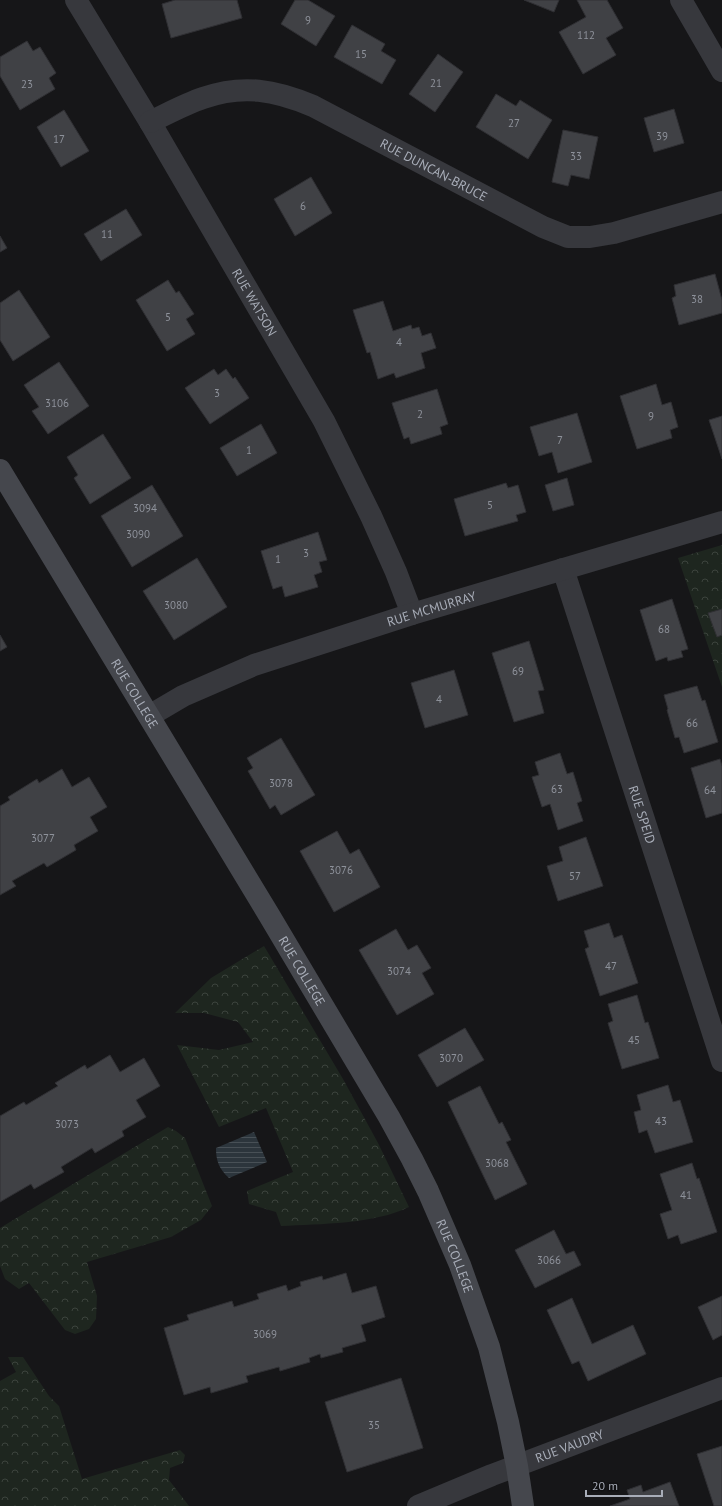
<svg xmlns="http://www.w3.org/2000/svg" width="722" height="1506" font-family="'PT Sans',sans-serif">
	<defs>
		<pattern id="forest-crowns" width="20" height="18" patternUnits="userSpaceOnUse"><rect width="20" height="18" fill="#1e261f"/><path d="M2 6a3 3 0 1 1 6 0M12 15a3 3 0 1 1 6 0" fill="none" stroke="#3c433d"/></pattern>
		<pattern id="water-rules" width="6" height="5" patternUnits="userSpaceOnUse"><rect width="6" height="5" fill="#2c353c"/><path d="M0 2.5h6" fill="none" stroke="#485056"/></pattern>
	</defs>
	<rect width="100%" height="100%" fill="#161618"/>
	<!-- forest -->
	<path fill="url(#forest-crowns)" d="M722,545V687L678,558Z
		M264,946L343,1079L378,1143L409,1207C375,1224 319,1224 281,1226L276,1212L249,1204L247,1191L293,1172L266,1108L219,1127L177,1045L219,1050L253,1042L238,1022L204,1013H175L211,978Z
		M168,1127L176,1131L185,1138L212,1206L201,1220L171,1237L87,1262L97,1296L96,1319L89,1329L75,1334L65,1330L29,1283L19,1289L5,1279L0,1266V1228Z
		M8,1357H23L49,1396L59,1406L82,1479L180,1450L185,1455L183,1463L170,1468L169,1480L189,1506H0V1381L16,1372Z"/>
	<!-- water -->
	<path fill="url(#water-rules)" d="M254,1132L267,1162L229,1178C219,1169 216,1161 216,1148Z"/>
	<!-- building -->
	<path fill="#404145" stroke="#303034" d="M175,0H237L242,18L171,38L162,4Z
		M295,0H308L335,16L316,46L281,24Z
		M524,0H559L554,12Z
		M577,0H607L623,28L606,38L616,55L583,74L559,32L586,17Z
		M352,25L385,44L381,51L396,60L382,84L334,57Z
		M27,41L33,51L40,47L56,73L49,78L55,89L20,110L0,76V57Z
		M438,54L463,72L435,112L409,94Z
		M496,94L516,106L520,100L552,120L528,159L476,127Z
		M674,109L684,143L654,152L644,118Z
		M64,110L89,151L61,167L37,127Z
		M563,130L598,137L589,179L571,175L568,186L552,182Z
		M311,177L332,213L295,236L274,199Z
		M126,209L142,235L101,261L84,234Z
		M0,236L7,248L0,252Z
		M715,274L722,300V313L679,325L672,298L676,296L674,285Z
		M168,280L176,293L179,291L194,314L186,319L195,334L167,351L136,300Z
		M19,290L50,337L13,361L0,340V303Z
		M383,301L393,331L411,325L412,329L419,327L422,336L431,333L436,348L421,353L425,368L396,378L394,373L378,379L370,352L367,353L353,310Z
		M59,362L89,406L48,434L32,411L39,407L24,385Z
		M214,369L218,375L226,369L233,379L235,377L249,398L210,424L185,388Z
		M656,384L662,405L671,402L678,427L670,430L672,438L637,449L620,396Z
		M437,389L448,424L440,427L442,434L411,444L409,437L404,439L392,403Z
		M577,413L592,462L558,473L552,452L539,456L530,427Z
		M722,416V459L709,420Z
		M261,424L277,453L237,476L220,448Z
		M103,434L131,478L90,504L74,478L78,475L67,457Z
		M567,478L574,505L553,511L545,485Z
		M506,483L508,488L518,485L526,512L516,515L518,521L465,536L454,499Z
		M152,485L183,536L132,567L101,516Z
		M318,532L327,560L319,562L322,572L314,575L318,587L285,597L282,586L273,589L261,551Z
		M197,558L227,607L174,640L143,591Z
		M672,599L688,649L681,651L683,657L668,661L667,657L656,661L640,610Z
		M722,609V635L717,637L708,613Z
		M0,635L7,647L0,651Z
		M529,641L544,690L538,691L544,713L514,722L492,653Z
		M454,670L468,715L425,728L411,683Z
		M697,686L702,701L705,700L718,742L684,753L679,737L675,738L667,710L668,709L664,695Z
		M281,738L315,795L281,815L275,805L270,809L248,771L253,768L247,758Z
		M560,753L567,774L573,772L582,801L577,803L583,821L558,830L550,804L542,807L532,777L539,775L535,762Z
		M720,759L722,766V813L706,818L691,768Z
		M62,769L72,787L89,777L107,807L90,817L98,831L74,845L76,850L47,867L44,863L12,881L16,886L0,895V806L10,800L8,797L37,779L39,783Z
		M337,831L350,854L359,849L380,887L334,912L300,851Z
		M586,837L603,886L558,901L547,866L563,861L559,847Z
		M609,923L614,938L622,935L638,983L600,996L585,949L589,947L584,931Z
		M396,929L408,950L417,945L431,968L422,973L434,994L397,1015L359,950Z
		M637,995L645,1023L648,1022L659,1058L622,1069L608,1023L613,1021L608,1004Z
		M465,1028L484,1060L437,1087L418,1055Z
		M110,1055L120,1072L144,1058L160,1086L136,1100L146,1117L122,1131L124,1136L95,1153L92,1148L61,1167L64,1172L34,1189L31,1184L0,1202V1116L24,1102L26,1105L58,1086L55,1083L85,1065L87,1069Z
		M668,1085L673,1102L680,1100L693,1142L655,1153L647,1130L639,1133L634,1112L641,1110L637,1095Z
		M480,1086L499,1124L502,1122L511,1140L506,1142L527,1184L495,1200L448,1102Z
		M692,1163L697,1179L699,1178L717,1232L681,1244L678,1235L668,1239L660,1214L672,1210L660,1174Z
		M554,1230L566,1254L574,1251L581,1265L535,1288L515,1250Z
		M346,1273L352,1293L376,1286L385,1317L361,1325L366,1341L342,1348L343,1352L321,1358L320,1354L309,1358L310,1362L280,1371L279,1367L246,1376L248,1382L211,1393L210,1387L184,1395L164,1328L189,1320L187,1315L232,1301L234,1307L259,1299L257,1294L286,1285L288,1291L301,1286L300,1282L322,1276L323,1280Z
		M722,1296V1335L713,1340L698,1307Z
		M572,1298L592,1344L633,1325L646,1354L588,1381L579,1361L572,1364L547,1310Z
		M401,1378L423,1448L347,1472L325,1402Z
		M722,1446V1506H714L697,1454Z
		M670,1482L679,1506H610L630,1499L627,1490L641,1485L643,1492Z"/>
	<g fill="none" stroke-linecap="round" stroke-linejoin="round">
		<!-- street -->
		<g stroke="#37383d" stroke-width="22">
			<path id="s1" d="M76,0L150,122L324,421L371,516L396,572L412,614"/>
			<path d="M681,0L722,71"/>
			<path id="s2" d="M150,122C167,114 185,104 203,98C243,84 275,90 313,106L543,227L568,237H590L614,233L722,202"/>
			<path id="s3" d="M563,569L722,1061"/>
			<path id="s4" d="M149,716L183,696L254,665L412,614L722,522"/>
			<path id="s5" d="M418,1506L492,1475L722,1388"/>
		</g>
		<!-- secondary -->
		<path stroke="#45474d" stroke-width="22" id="s6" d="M0,470L269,915L389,1117L412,1159L428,1191L460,1265L489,1347L508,1422L517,1466L523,1506"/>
	</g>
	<g text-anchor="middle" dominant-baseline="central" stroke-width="3.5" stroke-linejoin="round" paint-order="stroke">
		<!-- number labels -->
		<g font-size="11" fill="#8e929b">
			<text x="308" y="20">9</text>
			<text x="586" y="35">112</text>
			<text x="361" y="54">15</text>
			<text x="436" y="83">21</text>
			<text x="27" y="84">23</text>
			<text x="514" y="123">27</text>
			<text x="662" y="136">39</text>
			<text x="59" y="139">17</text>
			<text x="576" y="156">33</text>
			<text x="303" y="206">6</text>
			<text x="107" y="234">11</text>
			<text x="697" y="299">38</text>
			<text x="168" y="317">5</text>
			<text x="399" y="342">4</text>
			<text x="217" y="393">3</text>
			<text x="57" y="403">3106</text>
			<text x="420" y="414">2</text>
			<text x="651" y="416">9</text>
			<text x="560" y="440">7</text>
			<text x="249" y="450">1</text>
			<text x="490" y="505">5</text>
			<text x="145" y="508">3094</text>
			<text x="138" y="534">3090</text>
			<text x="306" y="553">3</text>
			<text x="278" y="559">1</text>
			<text x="176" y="605">3080</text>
			<text x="664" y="629">68</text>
			<text x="518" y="671">69</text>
			<text x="439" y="699">4</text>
			<text x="692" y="723">66</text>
			<text x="281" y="783">3078</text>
			<text x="557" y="789">63</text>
			<text x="710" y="790">64</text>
			<text x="43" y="838">3077</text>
			<text x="341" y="870">3076</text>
			<text x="575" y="876">57</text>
			<text x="611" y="966">47</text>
			<text x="399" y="971">3074</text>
			<text x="634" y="1040">45</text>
			<text x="451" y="1058">3070</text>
			<text x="661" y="1121">43</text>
			<text x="67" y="1124">3073</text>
			<text x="497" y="1163">3068</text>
			<text x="686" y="1195">41</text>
			<text x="549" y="1260">3066</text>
			<text x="265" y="1334">3069</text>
			<text x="374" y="1425">35</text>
		</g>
		<!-- street labels -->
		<g font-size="13" fill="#a8adb8" stroke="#111113">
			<text stroke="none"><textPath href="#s2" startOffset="308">RUE DUNCAN-BRUCE</textPath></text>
			<text stroke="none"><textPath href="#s1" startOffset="351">RUE WATSON</textPath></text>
			<text stroke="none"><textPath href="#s4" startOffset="303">RUE MCMURRAY</textPath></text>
			<text stroke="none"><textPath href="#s6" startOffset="261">RUE COLLEGE</textPath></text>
			<text stroke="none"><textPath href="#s3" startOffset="258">RUE SPEID</textPath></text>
			<text stroke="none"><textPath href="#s6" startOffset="585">RUE COLLEGE</textPath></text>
			<text stroke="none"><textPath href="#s6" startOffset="909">RUE COLLEGE</textPath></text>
			<text stroke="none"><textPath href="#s5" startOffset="163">RUE VAUDRY</textPath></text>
		</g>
	</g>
	<!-- scale -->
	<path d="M586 1490v6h76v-6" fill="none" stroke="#a8adb8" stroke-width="2"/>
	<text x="592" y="1490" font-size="12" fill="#a8adb8" stroke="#111113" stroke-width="3" paint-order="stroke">20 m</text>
</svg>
